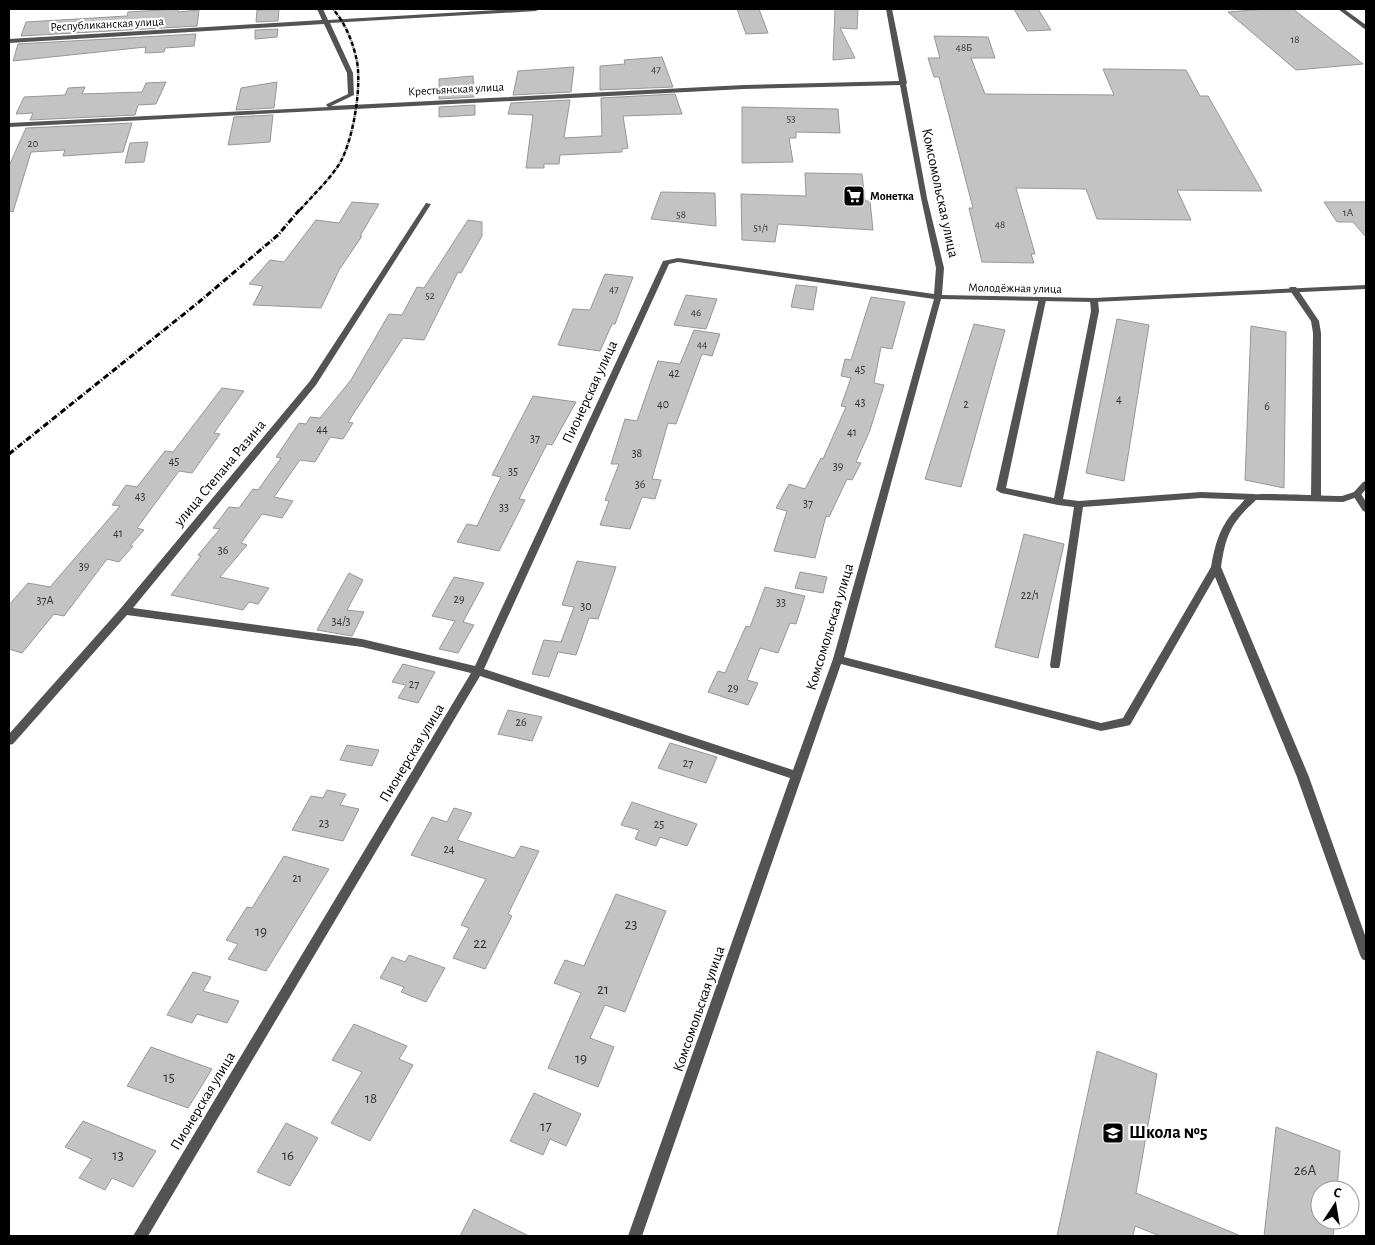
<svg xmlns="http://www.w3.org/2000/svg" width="1375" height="1245" font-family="'Alegreya Sans',sans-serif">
	<rect width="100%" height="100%" fill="#fff"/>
	<!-- building -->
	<path fill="#c3c3c3" stroke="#979797" d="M178,9V12L199,10L197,26L21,36L26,22L127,16L128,12Z
		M279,9L278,21L256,22L257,10Z
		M737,9H759L768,33L746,34Z
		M835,9H858L857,29L840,28L855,58L833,60Z
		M1014,9H1038L1051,30L1027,31Z
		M1266,9H1293L1363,64L1296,70L1228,12Z
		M278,29L277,37L255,39V30Z
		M196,34L194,46L165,48L164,52L145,53L146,47L13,61L18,44Z
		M934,36L988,37L995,58H971L985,94L1114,95L1103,69L1186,70L1200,96H1208L1262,191L1177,190L1191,220L1097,219L1086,189L1016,188L1035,254H1031L1034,263L982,262L969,208H973L939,77H934L928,58H940Z
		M662,57L673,87L600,90V66L625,64L624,60Z
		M574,67L571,92L513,95L518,71Z
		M473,76L474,97L439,99V79Z
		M166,82L156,104L138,105L135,115L30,120L33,113L16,114L24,97L65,95L68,88L85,87L82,94L142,92L146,83Z
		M277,82L274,108L236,110L241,88Z
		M675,94L682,114L623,116L628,148L622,149V152L560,155L559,164H544V168H526L533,115L508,114L511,103L570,100L564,138L602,136L601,98Z
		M475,105V115L439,117V107Z
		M742,107L838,109L840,133L796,132V138H789L793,162L742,163Z
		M273,115L270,142L228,145L234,117Z
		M132,123L123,152L63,156L65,150L31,152L13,212L9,211V166L26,128Z
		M148,142L144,162L125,163L130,143Z
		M805,173L862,174L865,201H870L873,230L778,224L775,242L742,240L741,194L806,196Z
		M661,192L715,193L716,226L651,219Z
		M352,202L379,204L360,236H362L339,270L321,308L253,305L263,286L249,284L270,260L284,262L316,220L339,223Z
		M1324,202H1366V237L1353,222H1337Z
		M468,220L482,222V236L461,273L458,272L424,340L403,338L348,422L353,423L343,439L330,437L315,462L300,460L274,497L293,501L282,518L262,514L241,543L247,545L220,577L269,588L258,604L249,602L243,610L171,595L201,556L198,555L220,529L213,528L229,507L239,508L253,489L258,490L281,458L276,457L299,423L306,424L310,417L320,418L351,380L389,314L402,315L417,287L424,288Z
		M605,274L633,277L615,324H612L600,351L558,345L573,309L590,310Z
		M796,285L817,287L813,310L791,307Z
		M686,295L717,299L706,329L674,325Z
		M871,297L905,302L892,349L881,347L874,383L884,385L870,430L856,462L861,463L852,480L847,479L829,517L826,516L815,558L774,551L787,511L776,508L789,484L805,489L821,458L823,459L846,407L841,406L851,378L841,376L845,359L851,360Z
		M1117,319L1149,325L1124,481L1086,473Z
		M974,324L1005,330L961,487L925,479Z
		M1251,326L1286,332L1284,488L1245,480Z
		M694,330L720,334L712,356L702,354L676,424L668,423L652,479L661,480L655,499L642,497L630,529L600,525L609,501L605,500L619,464H611L625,419L637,421L658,361L680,364Z
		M222,388L244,391L214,433L220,434L192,473L179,471L137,528L144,530L130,546H133L119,562L107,559L64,616L54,614L22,653L9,649V605L28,583L50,587L120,506L112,505L126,485L137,487L165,451L173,452Z
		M533,396L576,402L552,445L547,444L519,499L525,500L499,551L457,542L467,524L477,526L501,477L492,475Z
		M1024,534L1064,544L1038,658L995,647Z
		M577,561L616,567L598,619L589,618L576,655L558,652L549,677L532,674L544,640L561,642L574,607L562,605Z
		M800,572L827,577L823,593L795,588Z
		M349,573L363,580L347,610L364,612L352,636L317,630Z
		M454,577L484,583L463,622L474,625L458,653L439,649L455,621L432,616Z
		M765,587L805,596L796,624L790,623L778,653L760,648L747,680L758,683L748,705L708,692L718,671L725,673L746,626L750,627Z
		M403,664L435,672L418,703L398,698L406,685L392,682Z
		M508,710L542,717L532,741L498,734Z
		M670,743L717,757L706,783L658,768Z
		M347,745L379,750L372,766L340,760Z
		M327,790L346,794L340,805L359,809L343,841L292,830L311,796L323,798Z
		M632,802L697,824L687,846L660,837L656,846L635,839L639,830L621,825Z
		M454,808L472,813L457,840L514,858L521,846L539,851L508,914L512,916L485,969L453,958L469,928L461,925L486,879L411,855L432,817L447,822Z
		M284,856L329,869L266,971L228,959L238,944L226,940L247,907L252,908Z
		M616,894L666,911L625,1012L605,1005L590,1038L614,1047L598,1087L548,1068L581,993L554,983L565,960L584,966Z
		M409,955L445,968L426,1002L401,992L404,987L380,978L392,957L405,962Z
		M193,972L211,977L203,991L239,1001L227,1023L197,1014L192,1023L167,1015Z
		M354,1024L407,1046L399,1059L413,1065L370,1141L331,1123L362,1072L332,1060Z
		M151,1047L212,1069L188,1108L127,1086Z
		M1097,1051L1157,1074L1136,1193L1241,1236H1160L1135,1226L1133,1236H1057Z
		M534,1093L581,1114L566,1146L550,1139L543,1155L510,1141Z
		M83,1121L156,1151L133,1187L112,1178L105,1190L79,1178L92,1159L65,1147Z
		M286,1123L318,1138L290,1186L257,1172Z
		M1276,1127L1340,1151L1337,1190H1320V1220H1335L1333,1236H1264Z
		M474,1209L529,1236H460Z"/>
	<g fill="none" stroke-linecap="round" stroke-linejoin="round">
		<!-- lane -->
		<path fill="#535353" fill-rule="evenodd" d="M1290,287H1296L1319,321L1321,333V497L1316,500L1311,497L1313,333L1311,321L1289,289Z
			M1039,298H1042L1046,300L1006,488L1054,498L1091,311L1090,300L1094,298L1098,300L1099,311L1063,499L1079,501L1201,492L1254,494L1259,497L1254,500L1201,498L1083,507L1060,665L1059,668H1051L1050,665L1074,507L1058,505L1001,493L996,490Z
			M1357,491L1360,492L1366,502V512L1363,511L1352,494Z"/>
		<!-- street -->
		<path fill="#535353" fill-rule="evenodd" d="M317,9H323L328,20L513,9H539L536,11L330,23L353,73L354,95L331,106L744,85L899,81L886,9H892L907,83L906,84L927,198L944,268L942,295L1094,298L1366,285V289L1094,302L941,299L844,657L1101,723L1123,718L1211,567C1215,543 1221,523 1239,506C1243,502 1246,497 1250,495C1256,492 1330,496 1342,496L1354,492L1363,482L1366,481V489L1360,496L1343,502L1256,500C1231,523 1226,534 1221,567L1309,777L1366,938V961L1362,959L1360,955L1297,777L1215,577L1130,725L1126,726L1101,731L841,664L642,1236H628L790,778L480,676L148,1236H133L471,673L362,647L127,615L13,744L9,745V734L121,608L310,381L426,203L431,204L316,385L133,608L362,639L475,666L663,261L678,258L934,294L936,268L921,198L900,85L744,89L9,127V123L328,107L326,105L327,104L348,94L347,73L324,24L9,43V39L322,20ZM678,262L934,299L833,659L793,770L484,669L669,264Z
			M1338,9H1344L1366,25V30Z"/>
		<!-- rail-far1 -->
		<path stroke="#000" stroke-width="2.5" stroke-dasharray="4.5 1 0.5 1" stroke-linecap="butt" d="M300,210C313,195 328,181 338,166C353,144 363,83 356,57C352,40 345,23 333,9"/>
		<!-- rail -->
		<path stroke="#000" stroke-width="3" stroke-dasharray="6 2 1 2" stroke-linecap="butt" d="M9,454L199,302L278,235L301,208"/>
	</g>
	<!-- icons -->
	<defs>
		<g id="supermarket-square" transform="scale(1.125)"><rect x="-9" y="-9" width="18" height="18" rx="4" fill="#000" stroke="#fff"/><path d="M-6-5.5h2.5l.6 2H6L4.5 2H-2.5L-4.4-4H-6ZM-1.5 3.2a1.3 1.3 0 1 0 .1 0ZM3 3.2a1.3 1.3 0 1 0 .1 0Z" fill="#fff"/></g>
		<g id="school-square" transform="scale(1.125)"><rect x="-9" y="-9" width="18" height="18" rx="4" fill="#000" stroke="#fff"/><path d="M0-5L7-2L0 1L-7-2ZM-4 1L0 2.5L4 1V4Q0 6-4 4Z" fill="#fff"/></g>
	</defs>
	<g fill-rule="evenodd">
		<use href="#supermarket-square" x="854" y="196"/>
		<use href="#school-square" x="1113" y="1133"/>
	</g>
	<g text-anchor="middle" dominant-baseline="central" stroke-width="4.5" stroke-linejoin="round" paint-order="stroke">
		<!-- far-number labels -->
		<g font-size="11" fill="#313131">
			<text x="1295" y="39">18</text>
			<text x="964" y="47">48Б</text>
			<text x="656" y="69">47</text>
			<text x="791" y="118">53</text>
			<text x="33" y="143">20</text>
			<text x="1348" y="212">1А</text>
			<text x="681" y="214">58</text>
			<text x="1000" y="224">48</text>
			<text x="761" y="227">51/1</text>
			<text x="614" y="289">47</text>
			<text x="430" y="295">52</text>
			<text x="696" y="312">46</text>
			<text x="702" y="344">44</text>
		</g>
		<!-- far-street labels -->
		<g font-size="12" fill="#000" stroke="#fff">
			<text transform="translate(107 24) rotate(-3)">Республиканская улица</text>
			<text transform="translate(456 89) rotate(-3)">Крестьянская улица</text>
			<text transform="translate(1015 288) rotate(1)">Молодёжная улица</text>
		</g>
		<!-- far-poi labels -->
		<g font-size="12" font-weight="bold" fill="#000" stroke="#fff" text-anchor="start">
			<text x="870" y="196">Монетка</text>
		</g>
		<!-- number labels -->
		<g font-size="12" fill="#313131">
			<text x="860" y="369">45</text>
			<text x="674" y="373">42</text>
			<text x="1119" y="399">4</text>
			<text x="860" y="402">43</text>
			<text x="663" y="404">40</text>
			<text x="966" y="404">2</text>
			<text x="1267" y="406">6</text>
			<text x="322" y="429">44</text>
			<text x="852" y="432">41</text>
			<text x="535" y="438">37</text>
			<text x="637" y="453">38</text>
			<text x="174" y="461">45</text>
			<text x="838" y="466">39</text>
			<text x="513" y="471">35</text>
			<text x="640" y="484">36</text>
			<text x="140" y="496">43</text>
			<text x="808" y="503">37</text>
			<text x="504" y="507">33</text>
			<text x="118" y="533">41</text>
			<text x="223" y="550">36</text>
			<text x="84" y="566">39</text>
			<text x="1030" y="595">22/1</text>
			<text x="459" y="599">29</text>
			<text x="45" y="600">37А</text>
			<text x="781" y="602">33</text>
			<text x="586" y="606">30</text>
			<text x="341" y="621">34/3</text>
			<text x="414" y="684">27</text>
			<text x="733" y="688">29</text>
			<text x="521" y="722">26</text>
			<text x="688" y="763">27</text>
			<text x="324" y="823">23</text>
			<text x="659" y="824">25</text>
			<text x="449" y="849">24</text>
			<text x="297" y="878">21</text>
		</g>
		<!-- street labels -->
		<g font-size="15" fill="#000" stroke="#fff">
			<text transform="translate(940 193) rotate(78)">Комсомольская улица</text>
			<text transform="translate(590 392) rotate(-65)">Пионерская улица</text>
			<text transform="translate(220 473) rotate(-50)">улица Степана Разина</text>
			<text transform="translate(830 627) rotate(-73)">Комсомольская улица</text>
			<text transform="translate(412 753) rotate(-59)">Пионерская улица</text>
			<text transform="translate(699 1009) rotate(-71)">Комсомольская улица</text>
			<text transform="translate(203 1101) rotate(-59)">Пионерская улица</text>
		</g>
		<!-- near-number labels -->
		<g font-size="15" fill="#313131">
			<text x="631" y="924">23</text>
			<text x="261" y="931">19</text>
			<text x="480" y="943">22</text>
			<text x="603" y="989">21</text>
			<text x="581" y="1058">19</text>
			<text x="169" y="1077">15</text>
			<text x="371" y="1098">18</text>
			<text x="546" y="1126">17</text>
			<text x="118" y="1155">13</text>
			<text x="288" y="1155">16</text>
			<text x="1305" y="1170">26А</text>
		</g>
		<!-- near-poi labels -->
		<g font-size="18" font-weight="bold" fill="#000" stroke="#fff" text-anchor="start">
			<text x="1129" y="1133">Школа №5</text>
		</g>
	</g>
	<!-- border -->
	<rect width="1375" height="1245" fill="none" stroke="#000000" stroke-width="20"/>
	<!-- north arrow -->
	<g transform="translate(1335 1205) rotate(12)"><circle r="24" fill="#ffffff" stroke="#999999"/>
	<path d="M0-4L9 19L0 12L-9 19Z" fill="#000000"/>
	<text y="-8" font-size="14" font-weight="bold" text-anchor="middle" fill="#000000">С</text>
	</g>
</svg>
